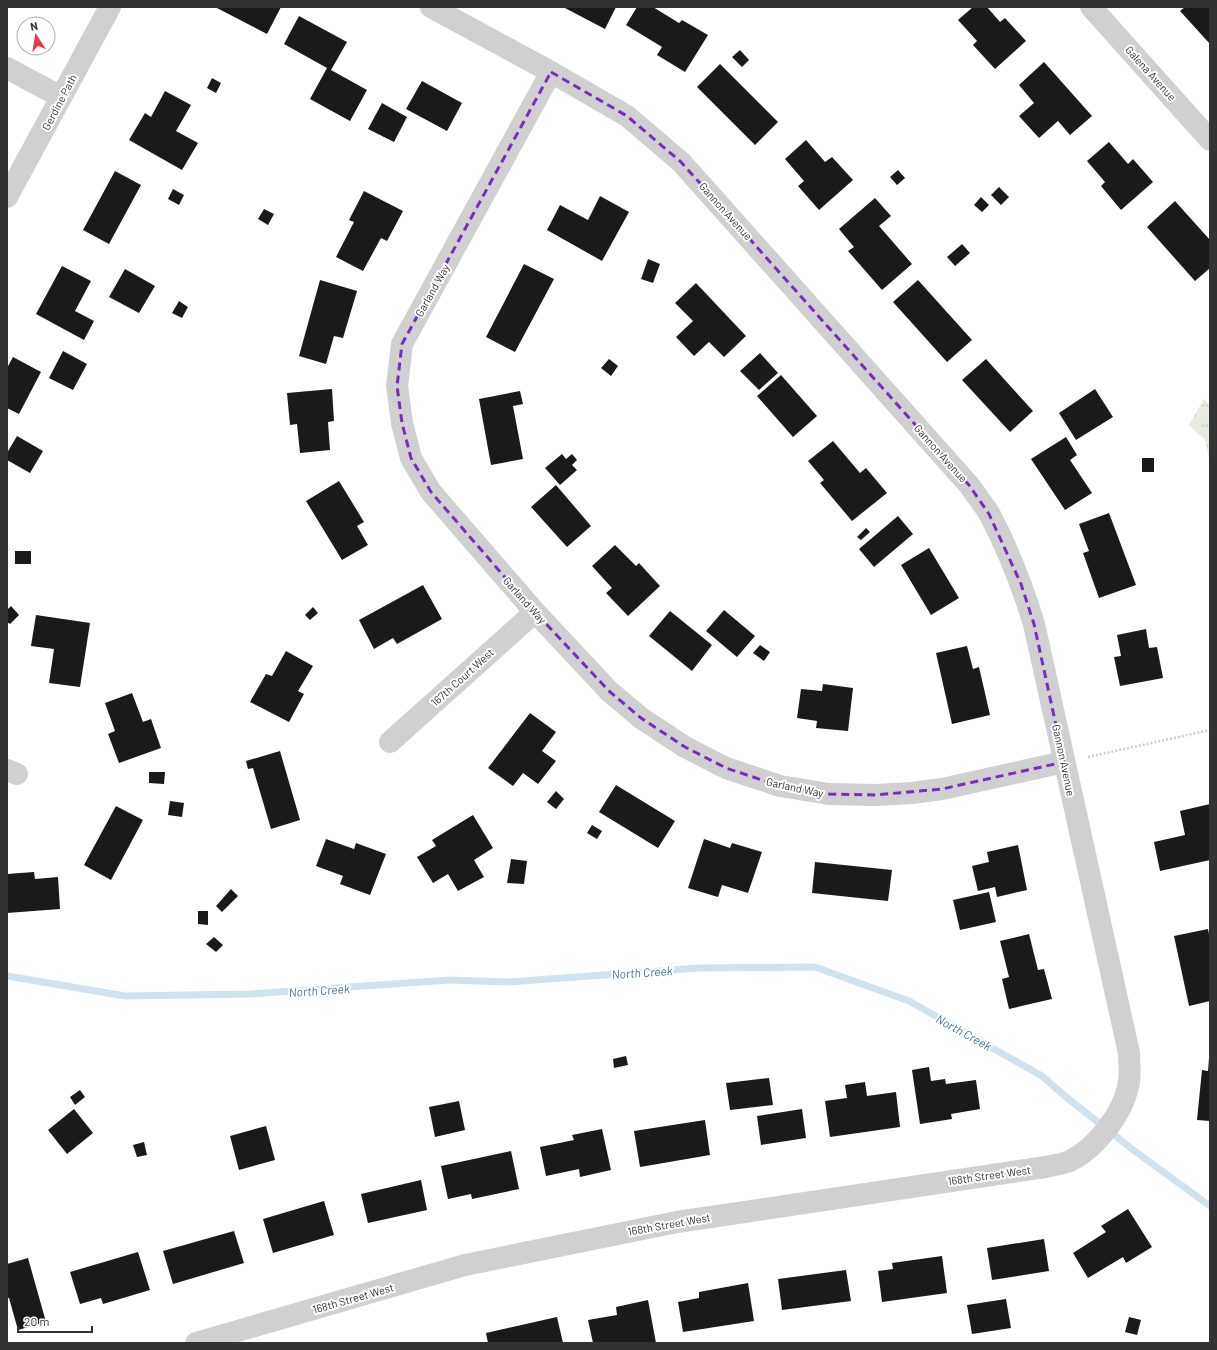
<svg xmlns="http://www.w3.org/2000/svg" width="1217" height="1350" font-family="Barlow,sans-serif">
	<defs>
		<pattern id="park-tufts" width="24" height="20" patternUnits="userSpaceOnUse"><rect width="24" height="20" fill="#e6ecdf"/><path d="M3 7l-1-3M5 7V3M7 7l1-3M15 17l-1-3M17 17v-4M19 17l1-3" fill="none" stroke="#c6cbc0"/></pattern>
	</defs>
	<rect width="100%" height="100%" fill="#fff"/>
	<!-- park -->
	<path fill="url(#park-tufts)" d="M1204,399L1210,406V462L1205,440L1189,425Z"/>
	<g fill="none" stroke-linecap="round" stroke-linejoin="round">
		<!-- stream -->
		<path stroke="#cfe2ee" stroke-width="7" d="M7,976L125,996L251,994L449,980L508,982L700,968L815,967L909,1001L1042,1076L1066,1097L1132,1149L1210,1206"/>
	</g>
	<!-- building -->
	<path fill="#1a1a1a" d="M215,7H281L267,34Z
		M563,7H616L605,29Z
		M637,7H653L679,23L682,20L708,35L685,72L657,55L662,47L626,25Z
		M973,7H987L1000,22L1005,18L1026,41L995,69L973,45L977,41L958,20Z
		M1185,7H1210V44L1180,11Z
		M299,16L347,42L331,70L367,90L350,121L310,99L327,68L284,44Z
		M740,50L749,60L742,67L732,57Z
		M1044,62L1092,116L1070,135L1058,121L1039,138L1019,116L1034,103L1019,85Z
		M720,64L778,122L755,145L697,87Z
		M212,78L221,83L216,93L207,88Z
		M422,81L462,103L447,131L406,109Z
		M165,91L191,105L176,131L198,143L182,170L129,140L145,113L151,117Z
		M382,103L407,117L394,142L368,129Z
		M806,140L825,162L832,157L853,180L819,210L798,186L804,181L785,159Z
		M1109,142L1128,164L1133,159L1153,182L1121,210L1101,186L1105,182L1087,161Z
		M898,170L905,178L897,185L890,177Z
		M115,171L141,185L109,244L83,230Z
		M999,187L1009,197L1001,205L991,195Z
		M173,189L184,195L179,205L168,199Z
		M364,191L403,211L387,241L381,238L363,271L336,257L354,222L349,220Z
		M600,196L629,212L602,261L547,230L560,205L588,220Z
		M981,197L989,205L982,212L974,205Z
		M875,198L891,216L879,226L912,264L882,290L848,251L854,247L839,229Z
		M1175,201L1210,240V268L1195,281L1147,227Z
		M264,209L274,214L268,225L258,219Z
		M962,244L970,253L955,266L947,257Z
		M648,259L660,264L653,283L641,279Z
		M524,264L554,279L515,352L486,337Z
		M62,266L91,281L75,311L94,321L84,340L36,314Z
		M125,269L155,286L139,313L109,297Z
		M320,280L357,291L343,338L334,336L326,364L299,356Z
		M918,280L972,340L947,362L893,302Z
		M696,283L746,336L724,357L709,342L694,356L676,337L693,321L675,303Z
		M179,301L188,307L182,318L172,313Z
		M63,351L87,364L73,390L49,378Z
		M760,353L778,373L759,390L740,371Z
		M13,357L41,372L19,414L7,408V368Z
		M609,359L618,366L611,376L601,368Z
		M986,359L1033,411L1010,432L962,380Z
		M781,375L817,416L793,437L757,396Z
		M332,389L334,421L328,422L330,450L300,453L297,424L290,425L287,393Z
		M1095,389L1113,417L1076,440L1059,413Z
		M520,391L523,404L513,406L523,459L491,465L479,399Z
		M17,436L43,451L30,473L7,460V453Z
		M1066,437L1077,455L1070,460L1092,493L1065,510L1031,459Z
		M833,441L860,473L866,468L887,493L852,521L820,483L824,480L808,461Z
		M562,454L566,459L572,454L577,460L572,465L577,470L560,485L545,468Z
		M1142,458H1154V472H1142Z
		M339,481L364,522L357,526L368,545L342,560L306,501Z
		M556,485L591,526L567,547L531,507Z
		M1109,513L1136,585L1099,598L1083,553L1089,551L1079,524Z
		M898,516L913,534L874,567L859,549Z
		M866,528L870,532L861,540L857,537Z
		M615,545L636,566L639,563L660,586L628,616L606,593L612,588L592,566Z
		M929,548L959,598L931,615L901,565Z
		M15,551H31V564H15Z
		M423,585L442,619L397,644L393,638L374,649L359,620Z
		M11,606L19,615L10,624L7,622V610Z
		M313,607L318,613L310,620L305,615Z
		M724,610L755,636L737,657L706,631Z
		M670,611L712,645L692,671L649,636Z
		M36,615L90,623L80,687L49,683L54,649L31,646Z
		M1146,629L1149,648L1157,647L1163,678L1120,686L1114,657L1121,656L1117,635Z
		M760,645L770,652L764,661L753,653Z
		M967,646L973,669L979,667L990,715L952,724L936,653Z
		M286,651L313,666L298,691L304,694L289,722L250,702L266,674L272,676Z
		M823,684L853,688L848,731L816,728L817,721L797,718L801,689L822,691Z
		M132,693L143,722L151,719L161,748L119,763L108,734L115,731L105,703Z
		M530,713L556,732L542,751L556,761L538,784L523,773L513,786L488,768Z
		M280,751L300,820L271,829L253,768L248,769L246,761Z
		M149,772H165L164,784L149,783Z
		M616,785L675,821L658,848L599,812Z
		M556,791L564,799L556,809L547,802Z
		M170,801L184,803L182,817L168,815Z
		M1210,804V860L1160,871L1154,842L1185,835L1180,811Z
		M116,806L143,820L111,880L84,865Z
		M473,815L493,848L474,860L484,877L458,891L448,874L433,883L417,857L436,846L432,840Z
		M592,825L602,831L597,839L587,833Z
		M326,839L354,849L356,843L386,854L370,895L340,884L343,876L316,866Z
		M704,839L730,848L732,843L762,852L748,893L722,885L718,897L688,888Z
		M1018,845L1027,890L997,897L995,887L978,891L972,866L989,862L987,852Z
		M511,859L527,861L524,884L507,883Z
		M815,862L892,870L888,901L812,893Z
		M34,872L35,879L58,877L60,909L7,913V874Z
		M231,889L238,896L222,912L216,906Z
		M989,892L996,922L960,930L953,900Z
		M198,911H208V925L198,924Z
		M1208,929L1210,939V1001L1189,1006L1174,936Z
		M1029,934L1038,970L1044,969L1052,999L1009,1009L1002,979L1009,977L1000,941Z
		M214,937L223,945L216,952L206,944Z
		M626,1056L628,1065L614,1068L613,1059Z
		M1209,1058H1210V1121L1197,1120L1202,1070L1208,1071Z
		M929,1067L931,1081L945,1079L946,1084L976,1080L980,1109L951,1114L952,1119L920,1124L912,1070Z
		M769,1078L773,1105L730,1110L726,1083Z
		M865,1082L867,1096L896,1092L900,1127L830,1137L825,1101L847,1098L845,1085Z
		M80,1090L85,1097L75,1105L70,1097Z
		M459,1101L465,1130L435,1137L429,1107Z
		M74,1109L93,1133L67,1154L48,1130Z
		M802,1109L806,1138L761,1145L757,1116Z
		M705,1120L710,1155L640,1167L634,1131Z
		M266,1126L275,1160L239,1170L230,1136Z
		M602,1129L611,1170L580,1177L579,1169L546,1176L540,1147L574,1140L572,1135Z
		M144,1142L147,1155L137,1157L133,1145Z
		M511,1151L519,1189L472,1199L471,1194L448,1199L441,1166Z
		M421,1180L427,1210L368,1223L361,1194Z
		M324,1201L334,1235L273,1253L263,1219Z
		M1128,1209L1152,1247L1126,1263L1123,1257L1088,1278L1073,1253L1106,1232L1101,1226Z
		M234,1231L244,1263L173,1284L163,1251Z
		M1044,1239L1049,1271L992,1280L987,1248Z
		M138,1252L150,1290L103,1304L101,1298L80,1304L70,1272Z
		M942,1256L947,1293L882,1302L878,1271L893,1269L892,1263Z
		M28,1258L46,1322L18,1330L9,1298H7V1264Z
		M846,1270L851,1301L782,1310L778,1279Z
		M748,1283L754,1321L683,1332L678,1302L699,1298V1292Z
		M1006,1299L1011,1328L972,1334L967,1305Z
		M648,1300L656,1343H593L588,1320L617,1315L616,1307Z
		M557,1317L563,1343H488L486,1333Z
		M1129,1317L1141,1320L1137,1335L1125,1332Z"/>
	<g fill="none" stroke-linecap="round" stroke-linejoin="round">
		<!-- path -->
		<path stroke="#cdcdcd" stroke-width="2.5" stroke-dasharray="2 2" stroke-linecap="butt" d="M1088,757L1210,730"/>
		<!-- minor -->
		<path stroke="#d0d0d0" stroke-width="22" d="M1091,7L1210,140
			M7,68L61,97
			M551,72L402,344L397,386L402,423L411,458L431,492L535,612L609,691L641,718L685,747L726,768L780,786L829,794L875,795L912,793L942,789L1064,762
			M7,197L110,7
			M390,742L535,612
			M7,770L17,774
			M196,1343L465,1265L677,1222L1046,1167C1053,1165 1063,1164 1070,1161C1095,1149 1122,1115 1128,1087C1131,1077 1129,1064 1129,1053L1034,624C1022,585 1009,551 990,515C984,505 976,495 969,485L681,162L627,116L551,72L431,7"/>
	</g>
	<!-- marked area -->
	<path fill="none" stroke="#7b2cbf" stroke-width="3" stroke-dasharray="8 5" stroke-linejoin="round" d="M551,72L627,116L681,162L969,485L989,514L1021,584L1034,624L1064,762L942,789L875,795L829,794L780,786L726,768L685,747L641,718L609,691L535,612L431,492L411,458L402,423L397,386L402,344Z"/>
	<g text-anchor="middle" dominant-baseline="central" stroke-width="4" stroke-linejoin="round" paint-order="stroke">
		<!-- street labels -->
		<g font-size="11" fill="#333" stroke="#fff">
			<text transform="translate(1151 73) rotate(48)">Galena Avenue</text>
			<text transform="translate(59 102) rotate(-62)">Gerdine Path</text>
			<text transform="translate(726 211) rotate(48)">Gannon Avenue</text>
			<text transform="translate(432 290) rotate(-61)">Garland Way</text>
			<text transform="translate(941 453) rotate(48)">Gannon Avenue</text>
			<text transform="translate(525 600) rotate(48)">Garland Way</text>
			<text transform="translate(462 677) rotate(-42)">167th Court West</text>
			<text transform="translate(1064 760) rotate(78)">Gannon Avenue</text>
			<text transform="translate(795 787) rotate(12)">Garland Way</text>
			<text transform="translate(989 1175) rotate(-8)">168th Street West</text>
			<text transform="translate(669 1224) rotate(-10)">168th Street West</text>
			<text transform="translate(353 1298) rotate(-16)">168th Street West</text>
		</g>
		<!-- water labels -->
		<g font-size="12" font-style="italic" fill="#3f7597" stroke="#fff">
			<text transform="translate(642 972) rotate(-4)">North Creek</text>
			<text transform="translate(319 990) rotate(-4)">North Creek</text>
			<text transform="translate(964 1032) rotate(29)">North Creek</text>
		</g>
	</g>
	<!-- border -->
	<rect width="1217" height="1350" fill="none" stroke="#333333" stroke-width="16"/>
	<!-- north arrow -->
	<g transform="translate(36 36) rotate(348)"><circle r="19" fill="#ffffff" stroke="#adadad"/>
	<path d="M0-3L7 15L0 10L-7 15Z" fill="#e63946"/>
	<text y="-6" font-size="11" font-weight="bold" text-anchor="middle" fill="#333333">N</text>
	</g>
	<!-- scale -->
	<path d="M18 1326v6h74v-6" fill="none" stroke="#333333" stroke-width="2"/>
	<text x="24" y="1326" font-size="12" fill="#333333" stroke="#ffffff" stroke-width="3" paint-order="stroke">20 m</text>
</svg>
